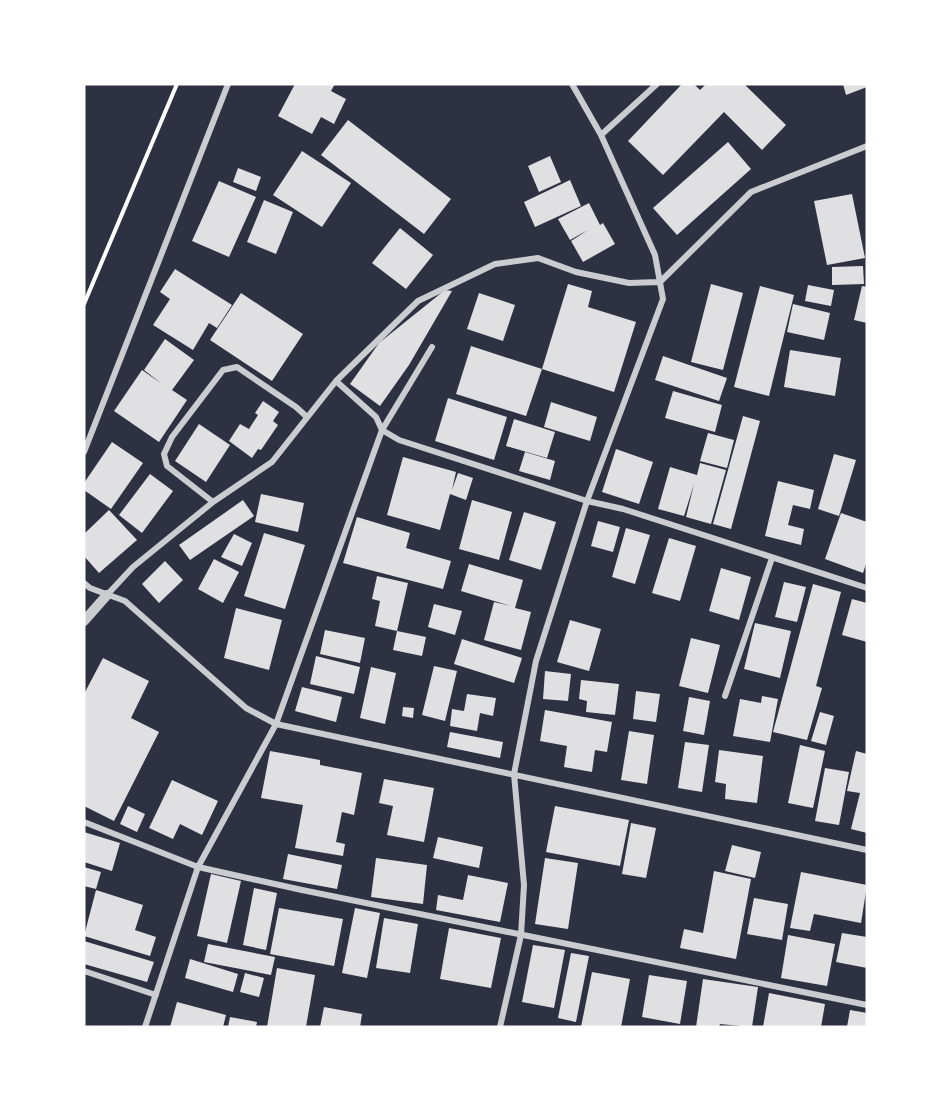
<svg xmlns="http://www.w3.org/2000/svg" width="951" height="1111" font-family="Figtree,sans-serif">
	<rect width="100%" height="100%" fill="#2d3142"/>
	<!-- building -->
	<path fill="#e0e0e3" d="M295,84H335L331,91L346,99L334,124L321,117L312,134L278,116Z
		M682,84H694L700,90L706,84H744L786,125L762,150L724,112L663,175L628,141Z
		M843,84H867V87L846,95Z
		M348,120L451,199L424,234L321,155Z
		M728,142L751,169L677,235L653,208Z
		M302,151L351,183L322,227L273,195Z
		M550,156L561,182L539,192L528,166Z
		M238,168L261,177L256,191L233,182Z
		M570,180L581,206L535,227L524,202Z
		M219,181L256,197L229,257L192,241Z
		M852,194L865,258L827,265L814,201Z
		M264,200L293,212L276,254L247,242Z
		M589,203L600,225L603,223L615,244L583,262L571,241L588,230L570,240L558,219Z
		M400,228L433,255L406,289L372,263Z
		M863,266L864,284L832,285V267Z
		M175,269L232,305L217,328L209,323L193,350L153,325L170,299L160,292Z
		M568,284L592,291L588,307L636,322L614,392L542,369Z
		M711,284L743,293L723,370L691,362Z
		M808,285L834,290L831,306L805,301Z
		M760,286L794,295L769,396L734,387Z
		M862,286L867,287V323L854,320Z
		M445,290L452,291L409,365L380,406L350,384L379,343Z
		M241,293L303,334L272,381L210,340Z
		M479,293L515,305L503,341L467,329Z
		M793,304L830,313L824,340L787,332Z
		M165,339L194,360L172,390L187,400L159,442L114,411L142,370L162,384L144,370Z
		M471,346L542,369L526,416L456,394Z
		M790,350L841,358L835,396L784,387Z
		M663,356L727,378L719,401L655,380Z
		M673,391L722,405L715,432L665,418Z
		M448,398L507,417L494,460L435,441Z
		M263,401L279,412L273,421L278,425L261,450L258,449L252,458L229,441L240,424L249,429L258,415L255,413Z
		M551,402L597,417L590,441L544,427Z
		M743,416L760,421L731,529L713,524Z
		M514,419L555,432L547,458L506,446Z
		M199,424L230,445L206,482L175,461Z
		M708,433L734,440L727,468L700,461Z
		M112,442L143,463L111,509L84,490V483Z
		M616,449L653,462L639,504L602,492Z
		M525,452L555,461L550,480L519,471Z
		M834,454L856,460L839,516L818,509Z
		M403,457L456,472L452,490L458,473L473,478L466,500L450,494L440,530L387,515Z
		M700,463L726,470L711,524L686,517L694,484L684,516L658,509L670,467L697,475Z
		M150,474L173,491L142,533L119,515Z
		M778,481L814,490L810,509L793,505L788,525L804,529L801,545L765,536Z
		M261,494L304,503L298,532L255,522Z
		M243,500L254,516L190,560L179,545Z
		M472,500L512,512L499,560L459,549Z
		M109,510L137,540L99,573L84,556V534Z
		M524,512L556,522L541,570L509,560Z
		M841,513L867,522V561L863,573L825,559Z
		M357,517L410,533L406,548L451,561L443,589L343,563Z
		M598,521L620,527L613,552L591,546Z
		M626,528L650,535L635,584L612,577Z
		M264,533L305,545L285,609L244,596Z
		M234,534L252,543L242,566L221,557Z
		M669,538L696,546L680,601L652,593Z
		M214,559L239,572L223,603L198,589Z
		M165,561L183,580L159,603L142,584Z
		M469,564L523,580L515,608L531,612L521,650L484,640L494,602L511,606L461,591Z
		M721,568L751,577L739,620L709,611Z
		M377,576L408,583L397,631L426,637L422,656L393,650L397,631L375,626L380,601L372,599Z
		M784,582L806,587L797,622L775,617Z
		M813,584L841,592L816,686L822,688L807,740L773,732Z
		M852,599L867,603V642L842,635Z
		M434,604L462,611L455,635L428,627Z
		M236,608L282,620L269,670L224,658Z
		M570,620L601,629L589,671L557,662Z
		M755,623L791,631L780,678L744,669Z
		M325,630L365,638L360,663L320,654Z
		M691,638L720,645L708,693L679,686Z
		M462,639L522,658L514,683L454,664Z
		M316,656L360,667L354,694L310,684Z
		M103,658L149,681L131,718L159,732L114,821L84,806V694Z
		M434,666L457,671L445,721L422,715Z
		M371,667L396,673L385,724L360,718Z
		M545,671L571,674L568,701L543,699Z
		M581,680L619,684L615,715L586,712L587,701L579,699Z
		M302,687L342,697L336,722L295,711Z
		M636,691L660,694L656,722L633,719Z
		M467,694L496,698L493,716L480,713L477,731L450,726L452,709L464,711Z
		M762,696L778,699L770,742L733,736L740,699L761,703Z
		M689,697L710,701L704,735L683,731Z
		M403,707L414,708L413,718L402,716Z
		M545,710L612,722L607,752L595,750L592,772L564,767L567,746L540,741Z
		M820,712L834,716L826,745L811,741Z
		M629,731L654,735L647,784L621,780Z
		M450,732L503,742L500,758L447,747Z
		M685,742L709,745L702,792L678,788Z
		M800,745L825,751L813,808L788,803Z
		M719,750L763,756L757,803L725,799L726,784L715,782Z
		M270,751L320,760V765L362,773L354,815L342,812L336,842L345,844L343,856L295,848L303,805L261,798Z
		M856,751L867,754V833L851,829L860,793L847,791Z
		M825,768L849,772L839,825L815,821Z
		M384,779L434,788L424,842L387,835L393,806L379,803Z
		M172,780L218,801L202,835L180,824L173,839L149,828Z
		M128,806L145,814L137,832L120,824Z
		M555,806L629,820L620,866L546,852Z
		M631,823L656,828L646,878L622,874Z
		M84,832L120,843L112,871L84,862Z
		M438,837L483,847L479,868L433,858Z
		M732,845L761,852L755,878L725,871Z
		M288,854L342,865L337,889L283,879Z
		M376,858L427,865L423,904L371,897Z
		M545,858L578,863L568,929L535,924Z
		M84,867L101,872L96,889L84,886Z
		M714,871L751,879L736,959L680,948L684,929L703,933Z
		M801,872L867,885L861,923L814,914L810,931L790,928Z
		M211,874L241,881L227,943L197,936Z
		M468,875L508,883L500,922L436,910L438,895L463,900Z
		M254,888L277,893L266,950L243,945Z
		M96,890L143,905L135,930L156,937L150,956L84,936Z
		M754,898L788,904L782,940L747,934Z
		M279,908L343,919L334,966L270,954Z
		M355,908L380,913L367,978L342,973Z
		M384,918L418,924L410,973L376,968Z
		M449,928L501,938L491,988L440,979Z
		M842,933L867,937V968L836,962Z
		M788,935L835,944L827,986L781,978Z
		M84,941L154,962L147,982L84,964Z
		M208,944L275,957L271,975L204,962Z
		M533,945L565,950L554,1008L522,1002Z
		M571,953L589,956L576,1022L558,1018Z
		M190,959L238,974L233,992L185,978Z
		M277,968L315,975L306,1027H267Z
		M592,972L630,979L621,1027H581Z
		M245,973L264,978L259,997L240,992Z
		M649,975L687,981L680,1024L642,1017Z
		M703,979L758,987L752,1027L720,1024L719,1027H696Z
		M769,993L825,1004L821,1027H763Z
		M177,1002L226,1015L223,1027H170Z
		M324,1007L362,1014L360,1027H320Z
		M850,1010L867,1013V1027H847Z
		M230,1017L257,1022L256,1027H228Z"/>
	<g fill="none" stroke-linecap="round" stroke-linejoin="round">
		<!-- path -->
		<path stroke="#fff" stroke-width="4" d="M84,304L177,84"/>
		<!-- minor -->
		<path stroke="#caccd0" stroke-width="6" d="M601,135L657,84
			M336,381L376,417L382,430L399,440L587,501L623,509L867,588
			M84,452L228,84
			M213,502L167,466L164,454L172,437L223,370L237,367L296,407L307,417
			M84,583L90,588L125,601L246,708L276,724L867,850
			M107,595L133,567L213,502L272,462L336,381L418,301L495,264L538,258L576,272L629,283L660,282L751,192L867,146
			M725,696L772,558
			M84,822L198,867L302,890L867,1005
			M84,971L156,995
			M145,1027L198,867L276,724L382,430L432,347
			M500,1027L521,935L524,885L514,774L536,661L587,501L663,299L655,255L601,135L572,84"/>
		<!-- tertiary -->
		<path stroke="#caccd0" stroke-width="10" d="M84,621L107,595"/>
	</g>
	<!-- border -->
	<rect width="951" height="1111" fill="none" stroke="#ffffff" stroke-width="171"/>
</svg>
